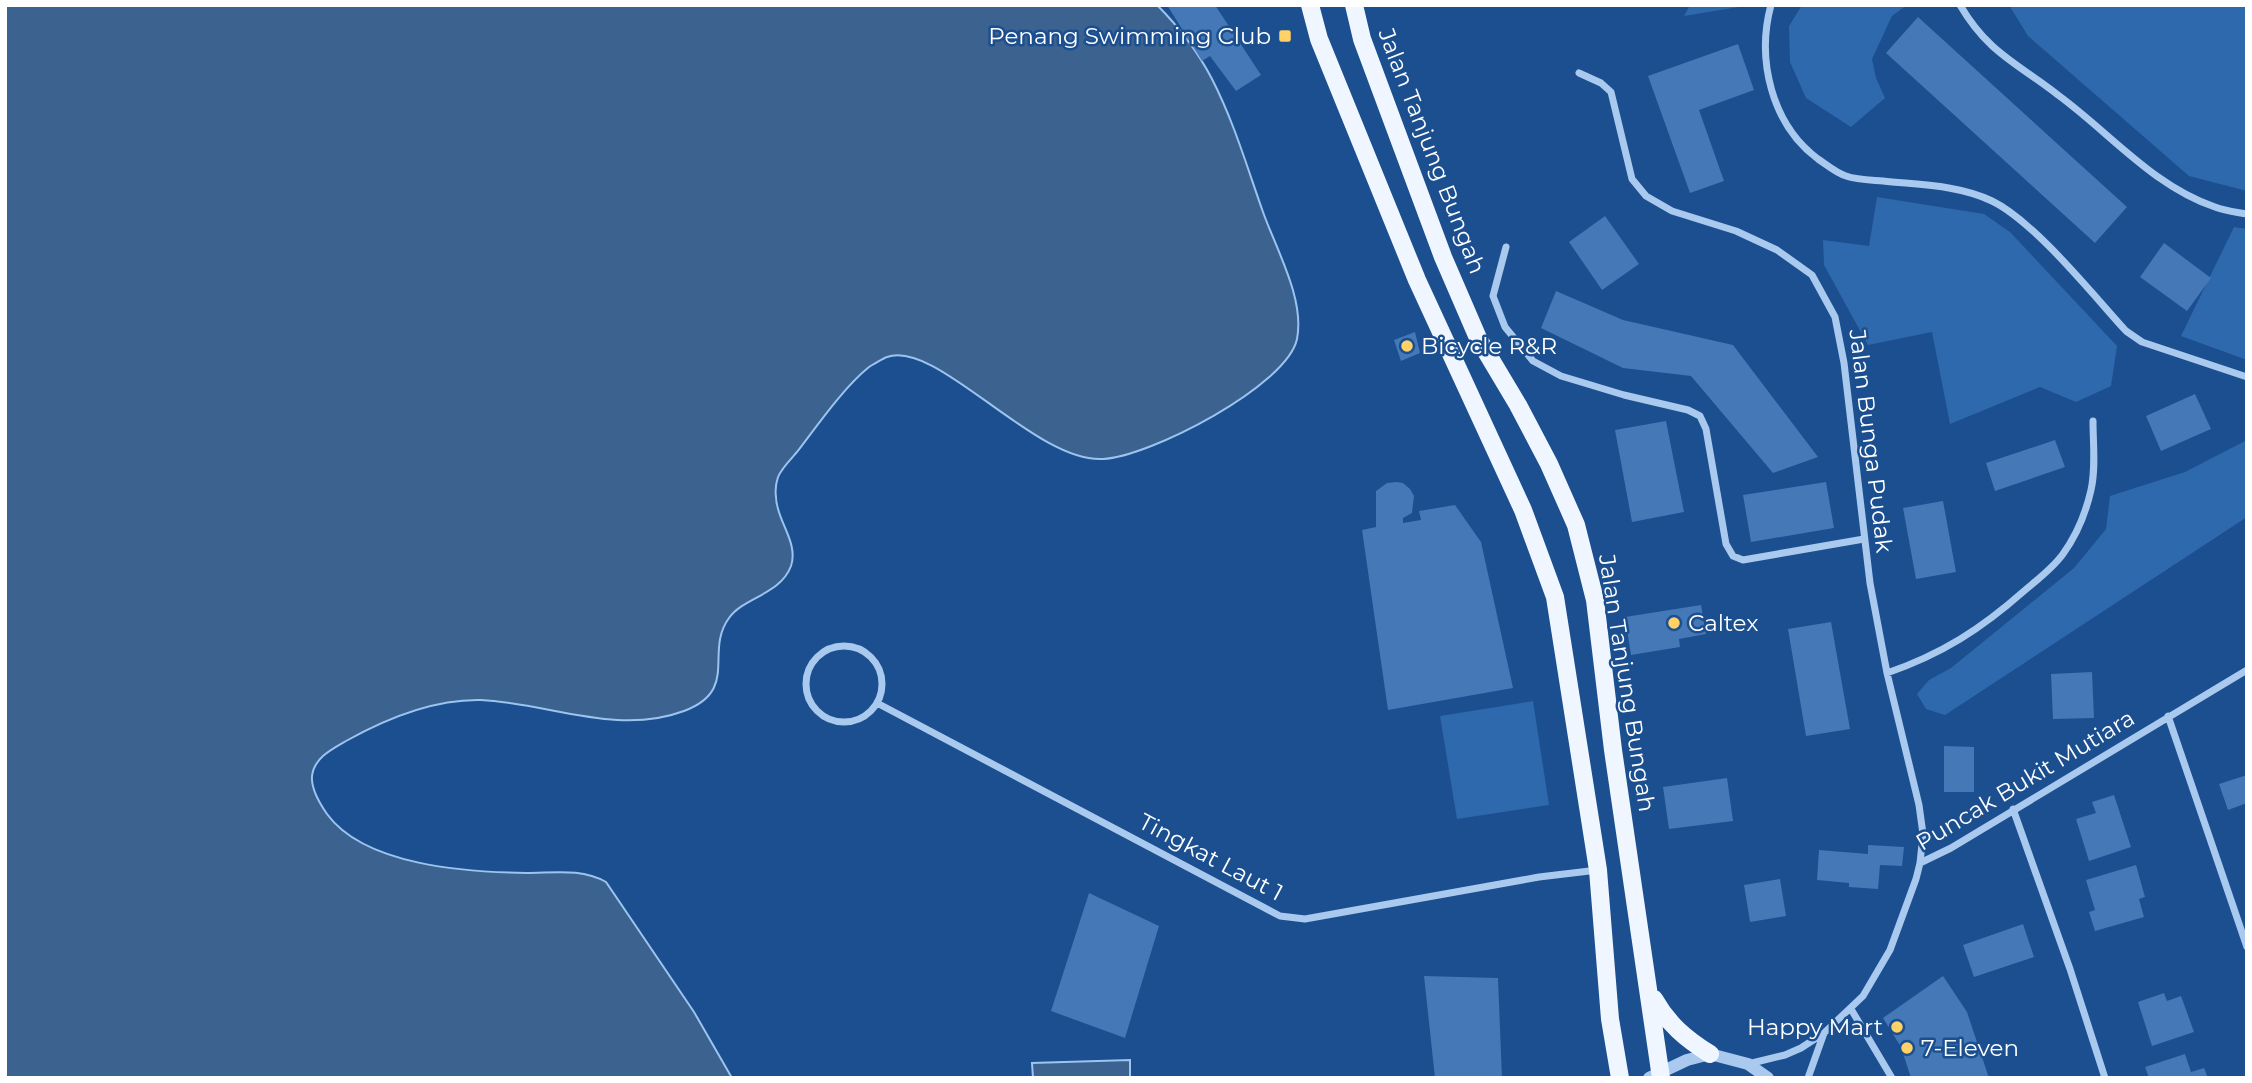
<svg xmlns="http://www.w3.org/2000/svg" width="2252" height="1083" font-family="Montserrat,sans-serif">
	<rect width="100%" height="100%" fill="#1b4f8f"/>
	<!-- green -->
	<path fill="#2e69ad" d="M1690,5H1751L1684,16Z
		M1802,5H1907L1892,16L1872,59L1876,78L1885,98L1851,127L1806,98L1790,62L1789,26Z
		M2009,5H2247V191L2189,176L2028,36Z
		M1877,197L1984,214L2010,232L2117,346L2111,386L2076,402L2040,387L1950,424L1932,332L1868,345L1824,265L1823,240L1869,246Z
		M2234,227L2247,229V360L2181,336Z
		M2247,440V517L1945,715L1926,709L1917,694L1929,680L1951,668L2074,568L2106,529L2110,496L2185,472Z
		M1533,701L1549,805L1457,819L1440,716Z"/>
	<!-- water -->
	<path fill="#3c6290" stroke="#9cc4f0" stroke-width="2" d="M5,5H1157C1179,27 1198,52 1212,79C1234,122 1247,167 1263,212C1276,249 1305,299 1297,339C1287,386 1149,457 1103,459C1035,463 937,339 887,357C884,358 872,365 869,367C844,387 817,426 797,452C791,459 781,469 778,477C776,483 775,490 776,497C776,520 799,542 791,566C780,595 744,597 729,618C704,652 740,690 684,711C617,736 548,703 481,700C434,699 387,718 346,741C332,749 314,758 312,776C311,789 320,804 327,814C365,866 467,872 526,873C554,873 581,868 606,882L694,1012L732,1078H5Z
		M1130,1060V1078H1033L1032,1063Z"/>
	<!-- building -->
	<path fill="#4478b7" d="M1167,5H1215L1261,75L1236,91L1210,56L1202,61Z
		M1918,17L2127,207L2095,243L1886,53Z
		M1738,44L1754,90L1699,110L1724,181L1690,193L1648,76Z
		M1605,216L1639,264L1602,290L1569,242Z
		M2164,243L2211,278L2187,311L2140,277Z
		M1556,291L1623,320L1733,345L1818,457L1773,473L1691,376L1623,368L1541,328Z
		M1415,332L1420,353L1401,361L1394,340Z
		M2195,394L2211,429L2161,451L2146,416Z
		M1666,421L1684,512L1632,522L1615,430Z
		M2055,440L2065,467L1995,491L1986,463Z
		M1396,482L1403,483L1410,489L1414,496L1412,513L1403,518V523L1421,520L1419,511L1455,505L1481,542L1513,688L1388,710L1362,530L1376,527V491L1387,483Z
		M1826,482L1834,528L1751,542L1743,495Z
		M1943,501L1956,572L1916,579L1903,508Z
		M1701,605L1706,634L1679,639L1680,647L1631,655L1625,617Z
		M1831,622L1850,729L1806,736L1788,629Z
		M2092,672L2094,718L2053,719L2051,674Z
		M1944,746L1974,747V792H1944Z
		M2247,775V803L2228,810L2219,784Z
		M1727,778L1733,821L1669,829L1663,787Z
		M2114,795L2131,847L2089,861L2076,819L2096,813L2092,802Z
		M1868,845L1904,847L1902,866L1880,865L1878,889L1849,887V883L1817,880L1819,850L1868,854Z
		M2136,865L2145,897L2139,899L2144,917L2095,931L2089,912L2095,910L2086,880Z
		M1780,879L1786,916L1750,922L1744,885Z
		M1089,893L1159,926L1125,1038L1051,1011Z
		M2023,924L2034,957L1974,977L1963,945Z
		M1424,976L1498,978L1502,1078H1435Z
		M1943,976L1967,1012L1989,1078H1911L1901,1047L1883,1018Z
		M2164,993L2167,1001L2181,996L2194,1032L2152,1046L2138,1002Z
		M2185,1054L2191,1072L2204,1068L2208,1078H2149L2145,1067Z"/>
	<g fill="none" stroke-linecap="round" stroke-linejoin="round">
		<!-- minor -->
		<path stroke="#a9c9ee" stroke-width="7" d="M1771,5C1756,60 1772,125 1818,159C1827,165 1836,173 1846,176C1857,180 1871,180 1883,181C1920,185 1959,185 1992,201C2035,222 2093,295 2126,331L2142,342L2247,377
			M1960,5C1988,53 2017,63 2058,95C2110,133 2153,186 2215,207C2225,211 2236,212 2247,214
			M1579,73L1601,83L1611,92L1632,179L1646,196L1672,211L1736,231L1777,250L1812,275L1835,317L1844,363L1870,583L1887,673L1919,805L1923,834L1920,863L1916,879L1890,950L1863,996L1824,1033L1801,1048L1785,1055L1748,1064
			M1506,247L1493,296L1505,327L1533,361L1561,376L1624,395L1688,410L1700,416L1706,429L1726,544L1733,556L1743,560L1864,539
			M806 684a38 38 0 1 1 76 0a38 38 0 1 1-76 0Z
			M1887,673C1942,654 1981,629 2024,591C2037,580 2053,568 2063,554C2076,536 2086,512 2091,490C2096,468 2093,444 2093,421
			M877,703L1280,916L1305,919L1539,877L1598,870
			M2168,716L2247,947
			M2013,809L2070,969L2105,1078
			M1920,863L1951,848L2247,670
			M1851,1009L1892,1078
			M1808,1078L1824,1033"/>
		<!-- tertiary -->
		<path stroke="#a9c9ee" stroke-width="12" d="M1649,1078L1687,1060L1710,1054L1748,1064L1768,1078"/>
		<!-- primary -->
		<path stroke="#f0f6ff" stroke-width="18" d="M1310,5L1319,39L1417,280L1523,510L1555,597L1598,870L1610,1019L1620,1078
			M1354,5L1362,39L1443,257L1478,338L1518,405L1549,464L1576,525L1595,600L1613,750L1661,1078
			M1654,999C1668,1024 1686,1039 1710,1054"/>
	</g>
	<!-- markers -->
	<g fill="#ffd166" stroke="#1b4f8f" stroke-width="2.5">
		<rect x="1278" y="29" width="14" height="14" rx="3.5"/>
		<circle cx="1407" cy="346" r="7"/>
		<circle cx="1674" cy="623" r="7"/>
		<circle cx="1897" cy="1027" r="7"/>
		<circle cx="1907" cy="1048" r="7"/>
	</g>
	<g text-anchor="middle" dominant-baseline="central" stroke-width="5" stroke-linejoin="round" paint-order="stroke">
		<!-- poi labels -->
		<g font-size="23" fill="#fff" stroke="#1b4f8f" text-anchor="start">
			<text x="1271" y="36" text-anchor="end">Penang Swimming Club</text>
			<text x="1421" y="346">Bicycle R&amp;R</text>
			<text x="1688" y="623">Caltex</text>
			<text x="1883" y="1027" text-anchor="end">Happy Mart</text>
			<text x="1921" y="1048">7-Eleven</text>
		</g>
		<!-- street labels -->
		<g font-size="23" fill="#fff" stroke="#1b4f8f">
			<text transform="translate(1432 151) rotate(69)">Jalan Tanjung Bungah</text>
			<text transform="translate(1871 441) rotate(83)">Jalan Bunga Pudak</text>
			<text transform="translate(1627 683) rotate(81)">Jalan Tanjung Bungah</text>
			<text transform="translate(2025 780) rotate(-31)">Puncak Bukit Mutiara</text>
			<text transform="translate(1211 857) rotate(28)">Tingkat Laut 1</text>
		</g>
	</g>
	<!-- border -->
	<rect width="2252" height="1083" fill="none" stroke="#ffffff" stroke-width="14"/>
</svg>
